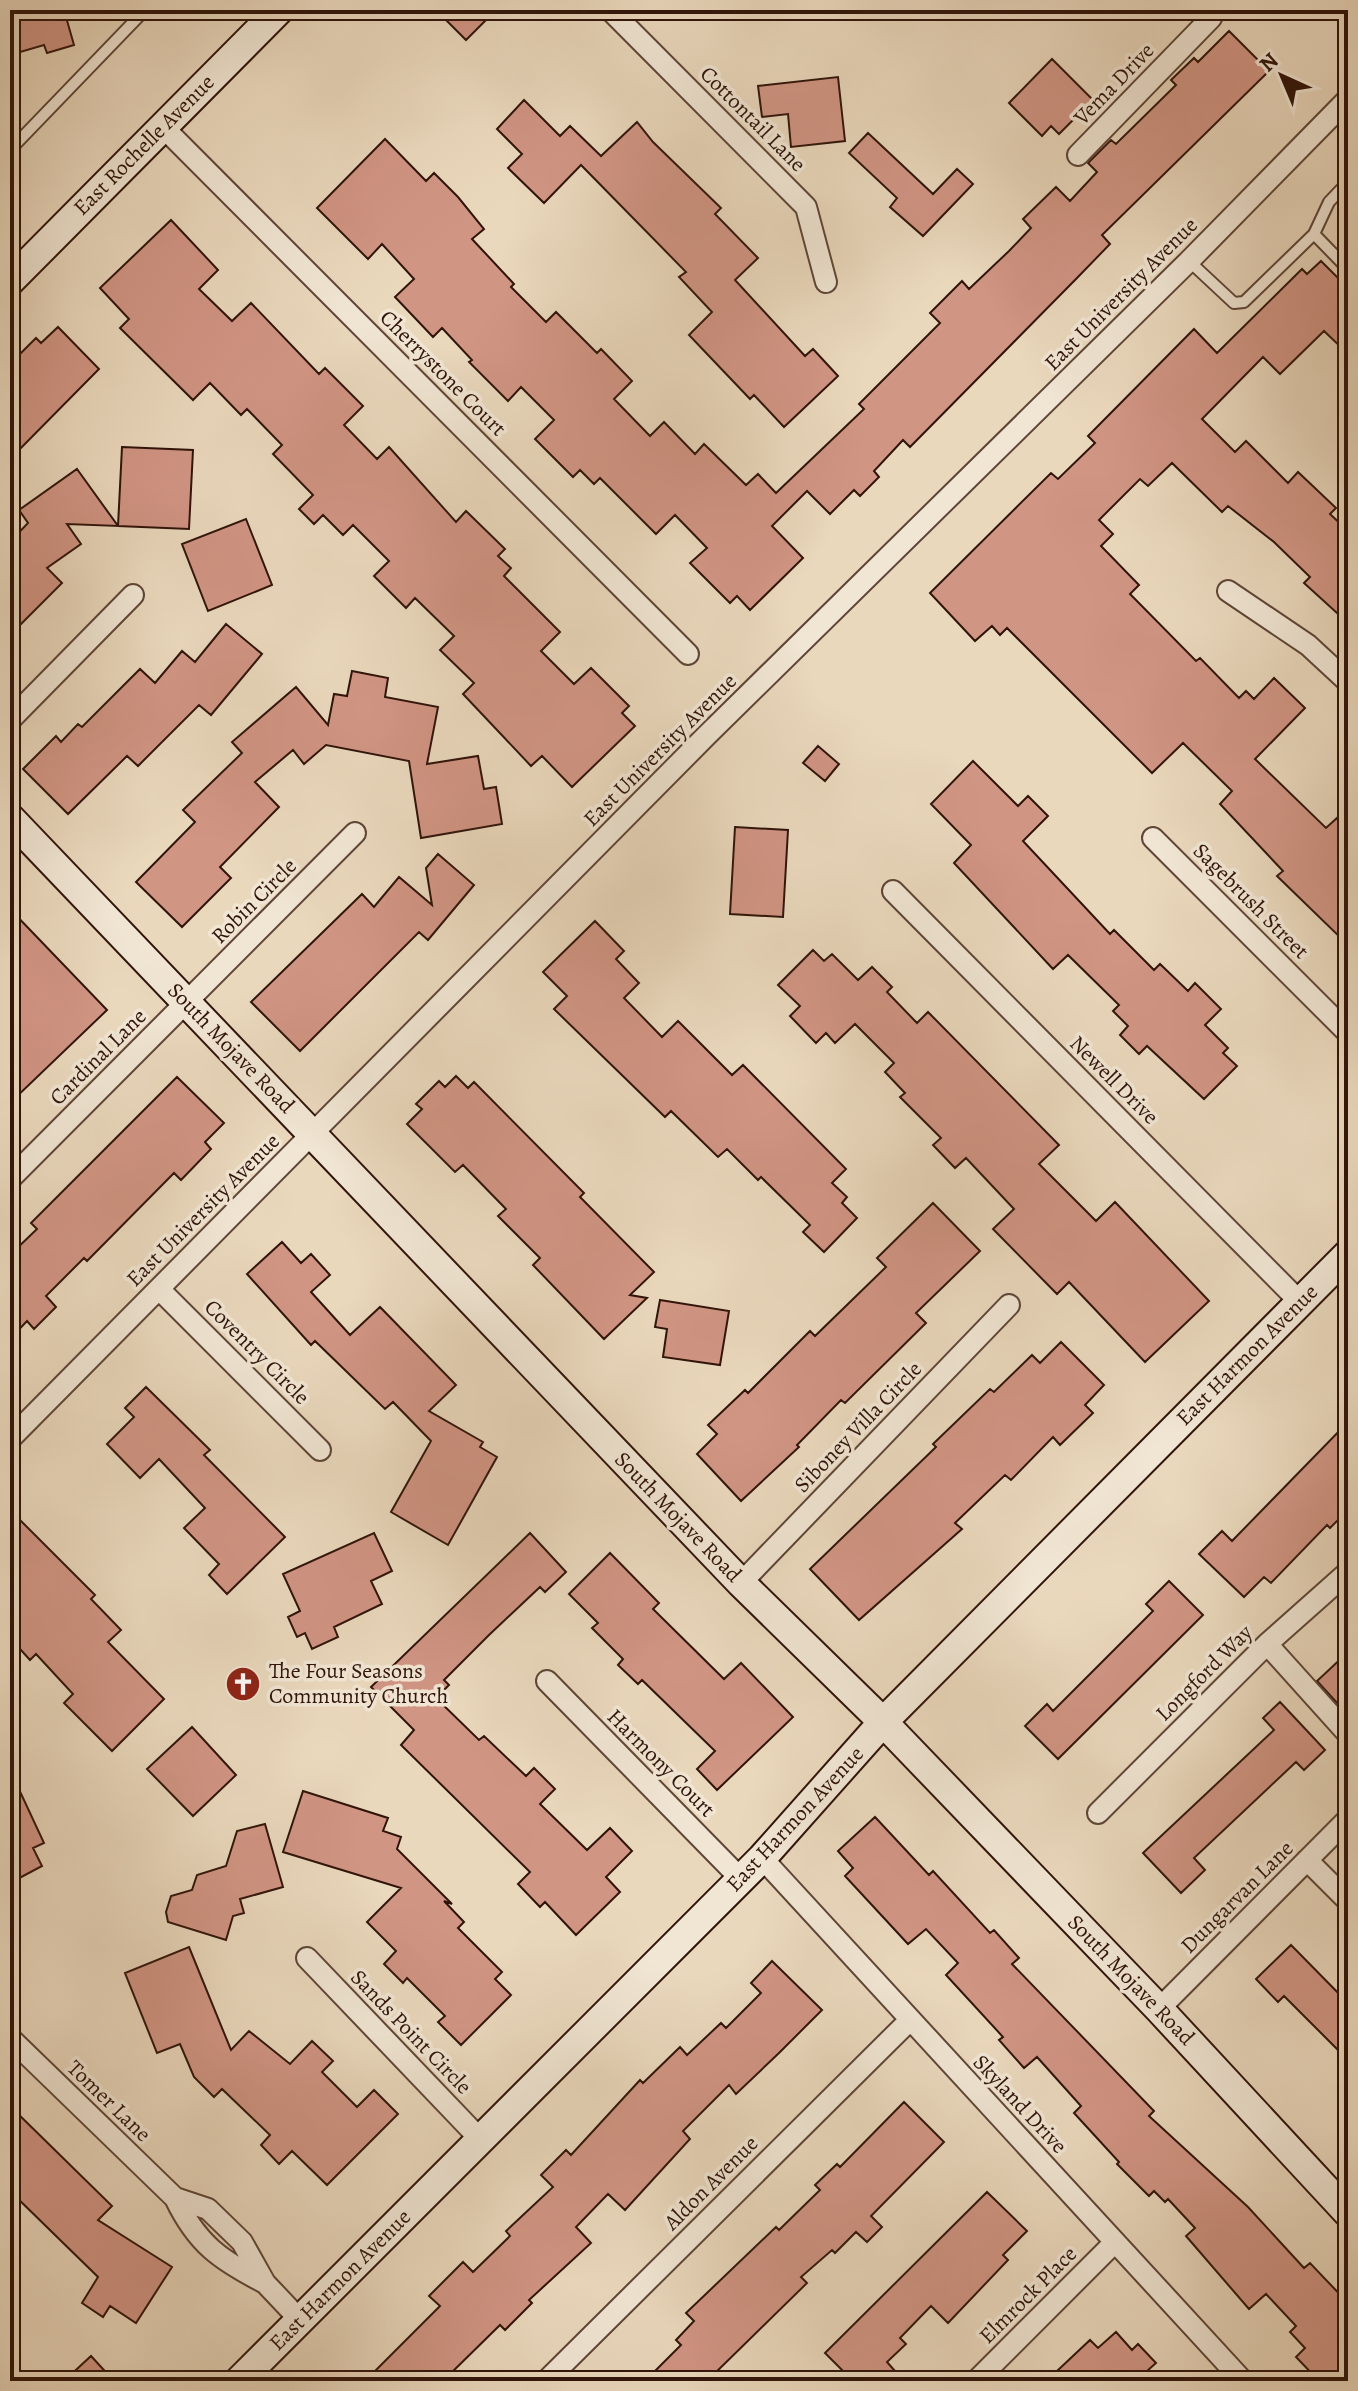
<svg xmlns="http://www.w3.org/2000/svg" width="1358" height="2391" font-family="Alegreya,serif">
	<rect width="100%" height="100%" fill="#ead8bd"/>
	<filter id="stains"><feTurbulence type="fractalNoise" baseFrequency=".0025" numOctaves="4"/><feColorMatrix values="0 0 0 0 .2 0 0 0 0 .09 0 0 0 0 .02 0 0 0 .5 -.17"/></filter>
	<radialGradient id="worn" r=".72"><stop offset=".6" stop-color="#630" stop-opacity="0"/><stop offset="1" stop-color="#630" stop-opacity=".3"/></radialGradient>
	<!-- building -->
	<path fill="#d19584" stroke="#30140a" stroke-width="2" d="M10,10H64L74,45L47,53L44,45L10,55Z
		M436,10H496L466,40Z
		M1229,31L1269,71L1102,235L1110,244L1077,278L910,447L903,440L874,471L879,477L860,496L854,490L830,514L807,491L772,526L803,558L750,610L737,596L730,603L690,563L707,548L675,515L656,534L600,478L594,484L580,470L573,477L535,439L554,420L521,387L508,401L469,362L472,360L442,328L433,337L395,297L414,279L382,244L368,259L317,208L385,139L426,181L434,173L458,197L484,229L472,239L514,284L511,287L546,322L556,312L597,353L601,349L632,381L614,399L650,436L664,422L695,454L704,444L746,485L758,474L776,493L864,409L859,404L940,323L930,313L962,281L969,289L1009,251L1031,228L1023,219L1056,187L1070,201L1097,172L1088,163L1111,140L1116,144L1176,85L1171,80L1194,58L1198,62Z
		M1052,59L1093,100L1059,134L1051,126L1042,136L1009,103Z
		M838,77L845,141L791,147L788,114L762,117L758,86Z
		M524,100L560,136L570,126L601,156L637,122L653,142L721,208L715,214L758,258L735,280L805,356L813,349L838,376L784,427L754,395L750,399L689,335L712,312L679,277L686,272L581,165L544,203L508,168L522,154L497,129Z
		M868,133L933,194L957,169L973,184L923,236L890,207L897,198L849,153Z
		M171,220L218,270L199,289L232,321L251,303L319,374L325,368L363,406L344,425L377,459L389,447L456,522L466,511L505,549L498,556L511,568L504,576L560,632L541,651L574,684L591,668L629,706L622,713L635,726L572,787L542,756L531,766L463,694L474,683L440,650L454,636L415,598L406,608L374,576L389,561L353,525L343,535L323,515L314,524L299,509L313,495L273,454L282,445L247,409L241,415L210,383L193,400L120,328L129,319L100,288Z
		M1321,261L1348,288V354L1324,331L1280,374L1263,357L1202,419L1235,452L1246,441L1288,483L1298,472L1336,508L1330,514L1348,531V623L1304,583L1310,577L1274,542L1228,506L1222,512L1172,463L1148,486L1140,479L1099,520L1113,534L1101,546L1139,585L1130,594L1196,661L1200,658L1239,698L1246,691L1254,699L1274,678L1305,708L1255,759L1326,828L1337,818L1348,829V945L1277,876L1283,871L1220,804L1232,791L1183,743L1152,773L1007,628L1000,635L992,626L975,641L930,593L1051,473L1058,479L1095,443L1088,436L1194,329L1217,353L1302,269L1307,274Z
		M58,327L99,369L10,459V364L36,338L41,343Z
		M122,447L193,450L189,529L118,526Z
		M77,469L118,526L67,524L81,544L47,568L62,583L10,635V542L28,523L19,510Z
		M246,519L272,585L208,611L182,544Z
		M226,624L262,654L211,715L199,705L138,766L127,756L68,814L23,769L56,736L61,742L78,724L82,727L140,669L155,683L182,651L195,662Z
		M352,671L388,678L385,697L438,707L427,764L478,756L484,789L496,787L502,824L421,838L409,761L326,745L304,764L293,750L255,782L279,807L220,867L231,878L182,927L136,882L195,822L183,810L242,753L232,742L296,687L328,725L334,694L347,696Z
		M818,746L839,764L825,781L803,763Z
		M973,761L1018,806L1028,796L1048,816L1023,841L1110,934L1114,930L1154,970L1160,964L1188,991L1195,983L1221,1009L1205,1025L1228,1048L1223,1053L1237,1066L1204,1099L1147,1046L1139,1054L1120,1035L1128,1026L1113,1011L1119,1005L1068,955L1053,969L954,863L971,845L931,804Z
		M735,827L788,830L783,917L730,914Z
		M438,854L474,885L428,940L419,932L300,1051L251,1002L362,894L374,907L399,877L432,905L426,868Z
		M10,909L107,1010L10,1103Z
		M595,921L624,951L616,959L639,983L624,998L662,1037L678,1021L732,1075L743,1065L846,1169L832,1183L847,1197L842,1203L857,1218L824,1252L803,1232L810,1225L761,1177L758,1180L727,1149L718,1157L671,1111L665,1117L554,1009L567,996L543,972Z
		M813,950L824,961L832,954L858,980L872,967L892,987L887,992L917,1023L928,1012L1059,1145L1039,1164L1096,1221L1115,1202L1209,1301L1145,1362L1069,1282L1057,1294L993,1229L1014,1209L966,1158L955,1168L933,1145L941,1138L900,1097L905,1093L885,1072L894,1063L855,1024L835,1043L826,1033L816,1043L790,1016L800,1006L778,985Z
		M456,1076L468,1088L474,1082L584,1193L580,1197L654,1272L630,1295L647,1298L604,1339L533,1265L540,1258L498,1216L506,1209L463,1165L455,1172L407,1124L422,1109L416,1104L439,1081L445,1087Z
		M177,1077L224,1123L205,1142L211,1149L181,1180L174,1173L87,1261L84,1258L46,1296L56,1307L34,1329L27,1321L10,1339V1255L37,1229L31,1223Z
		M933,1203L980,1251L916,1313L926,1323L845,1403L841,1400L797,1445L799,1447L741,1501L697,1454L717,1434L708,1425L745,1390L748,1393L810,1331L815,1336L886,1267L877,1258Z
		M282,1242L301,1263L311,1254L330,1275L311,1292L350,1335L380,1307L456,1385L429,1411L483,1442L480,1447L497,1457L448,1545L391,1512L431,1441L393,1402L385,1409L315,1341L311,1345L247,1274Z
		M660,1300L729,1311L720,1365L663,1357L667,1329L655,1327Z
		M1061,1342L1104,1385L1085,1405L1093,1413L1060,1445L1053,1437L1011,1480L1005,1475L955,1523L962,1529L859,1620L810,1569L936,1447L933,1444L990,1389L994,1392L1032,1355L1040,1363Z
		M146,1387L210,1450L204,1455L285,1537L227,1594L209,1575L219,1564L184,1528L205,1508L159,1459L140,1478L107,1444L134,1417L125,1408Z
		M1348,1422V1510L1330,1528L1327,1525L1271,1583L1264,1577L1244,1597L1199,1554L1222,1531L1232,1541Z
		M10,1510L95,1595L91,1599L121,1630L108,1642L164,1699L112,1751L64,1703L73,1694L36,1654L30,1660L10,1638Z
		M374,1533L392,1571L371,1581L382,1604L334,1627L338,1637L312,1649L305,1633L297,1637L288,1617L300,1611L283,1574Z
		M530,1533L566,1572L545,1592L540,1587L489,1635L444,1680L449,1685L436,1698L479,1740L484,1736L526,1776L534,1768L555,1789L540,1804L587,1850L610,1828L632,1851L606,1877L620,1892L576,1935L545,1902L540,1907L518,1884L530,1872L401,1745L414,1730L371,1687Z
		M610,1553L659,1603L653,1609L724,1679L741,1663L793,1717L717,1790L697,1769L715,1751L642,1680L638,1684L618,1665L623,1659L592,1628L598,1623L569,1594Z
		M1169,1581L1203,1615L1058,1759L1025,1726L1047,1704L1053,1711L1153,1611L1146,1604Z
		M1348,1652V1715L1317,1681Z
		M1280,1702L1325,1750L1304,1770L1296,1762L1194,1858L1205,1870L1181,1893L1143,1853L1274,1730L1263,1718Z
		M192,1727L236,1775L193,1816L147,1769Z
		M10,1770L44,1843L33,1848L42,1866L10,1883Z
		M303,1791L388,1818L383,1831L401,1837L397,1849L452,1904L444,1901L464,1922L458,1928L502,1972L495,1979L511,1995L461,2045L438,2022L445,2016L407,1978L403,1983L384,1964L396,1951L367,1922L401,1888L283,1852Z
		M875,1817L929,1875L933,1871L990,1933L994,1930L1019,1958L1012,1964L1154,2111L1149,2116L1248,2207L1304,2268L1310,2263L1348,2303V2364L1330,2381H1319L1296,2357L1305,2348L1290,2332L1296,2326L1266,2294L1249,2309L1186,2236L1195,2228L1168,2199L1165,2202L1154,2191L1149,2196L1117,2164L1119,2162L1074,2113L1081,2106L1037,2057L1024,2068L999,2040L1003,2037L946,1975L958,1963L926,1929L908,1944L845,1876L853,1868L838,1851Z
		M265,1824L283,1887L240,1899L244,1913L233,1916L226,1940L168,1922L166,1912L171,1896L192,1890L197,1875L226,1866L237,1831Z
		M1291,1945L1348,2003V2060L1284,1996L1278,2002L1256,1979Z
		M189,1947L231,2050L249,2031L290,2064L312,2041L333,2061L322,2072L357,2107L374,2090L398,2114L327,2185L292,2151L279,2164L261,2145L270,2135L222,2089L214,2097L194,2077L180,2044L157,2053L125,1973Z
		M772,1961L822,2010L779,2053L736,2094L729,2085L683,2131L690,2139L625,2210L608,2194L576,2227L591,2243L529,2300L532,2303L505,2330L500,2325L443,2381H365L440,2306L429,2296L463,2262L473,2272L510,2236L506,2231L553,2187L541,2175L566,2150L571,2155L640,2080L643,2083L680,2047L687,2055L721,2023L726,2028L761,1993L751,1983Z
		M904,2102L944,2142L871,2216L882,2227L867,2242L856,2232L835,2253L832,2250L801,2277L807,2283L707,2381H645L681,2345L676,2340L694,2321L686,2313L776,2227L779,2230L820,2190L815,2185L837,2164L840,2167Z
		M10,2106L112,2206L98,2220L172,2267L136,2323L110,2306L103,2317L82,2303L98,2277L10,2191Z
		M987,2192L1027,2231L1003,2255L1008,2260L948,2323L931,2306L900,2338L906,2344L887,2362L895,2371L885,2381H853L825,2353Z
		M1116,2332L1132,2350L1138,2344L1156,2363L1136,2381H1067L1057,2371L1090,2340L1098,2348Z
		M91,2356L114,2381H64Z"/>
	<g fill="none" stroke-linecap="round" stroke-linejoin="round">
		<!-- lane casing -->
		<g stroke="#5e4537" stroke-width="14">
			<path id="lane" d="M10,150L145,10
				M1314,234L1348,269
				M1189,261L1234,303L1244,302L1314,234L1329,202L1348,182"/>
		</g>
		<!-- street casing -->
		<g stroke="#5e4537" stroke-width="24">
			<path id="street" d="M610,10L806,207L826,282
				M163,127L688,654
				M1078,155L1211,18L1214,10
				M1228,591L1308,645L1348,682
				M10,720L133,595
				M1153,838L1348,1033
				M893,891L1300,1302
				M10,1179L355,833
				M159,1289L320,1450
				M10,1439L707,735L1189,261L1348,99
				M741,1583L1009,1305
				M1267,1644L1348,1734
				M547,1681L741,1879
				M1098,1813L1267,1644L1348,1572
				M762,1858L1243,2381
				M1307,1860L1348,1901
				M307,1958L480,2139
				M1159,2009L1348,1819
				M10,2038L175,2198C197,2244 220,2260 265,2283
				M175,2198L208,2209L242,2242L265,2283L300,2320
				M546,2381L910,2020
				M976,2381L1115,2242"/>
		</g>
		<!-- secondary casing -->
		<g stroke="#30140a" stroke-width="32">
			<path id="secondary" d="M10,281L279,10
				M10,818L741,1583L883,1722L1159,2009L1348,2213
				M239,2381L762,1858L883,1722L1348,1254"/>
		</g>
		<!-- lane -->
		<use href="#lane" stroke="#f1e6d4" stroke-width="10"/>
		<!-- street -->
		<use href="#street" stroke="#f1e6d4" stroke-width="20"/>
		<!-- secondary -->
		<use href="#secondary" stroke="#f1e6d4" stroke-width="28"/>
	</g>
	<!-- icons -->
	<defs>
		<g id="church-disc" transform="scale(1.8)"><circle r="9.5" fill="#8f2418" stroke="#f1e6d4"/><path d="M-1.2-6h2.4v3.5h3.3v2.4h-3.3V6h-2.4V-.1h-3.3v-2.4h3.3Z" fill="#fff"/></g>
	</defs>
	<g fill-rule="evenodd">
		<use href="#church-disc" x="243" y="1684"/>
	</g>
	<g text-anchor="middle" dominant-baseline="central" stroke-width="7" stroke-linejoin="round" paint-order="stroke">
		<!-- street labels -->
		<g font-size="22" fill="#30140a" stroke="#f1e6d4">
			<text transform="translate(1114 84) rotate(-46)">Vema Drive</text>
			<text transform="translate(753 119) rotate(45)">Cottontail Lane</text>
			<text transform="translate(144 145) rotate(-45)">East Rochelle Avenue</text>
			<text transform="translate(1121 294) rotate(-45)">East University Avenue</text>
			<text transform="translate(443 373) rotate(45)">Cherrystone Court</text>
			<text transform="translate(660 750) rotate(-45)">East University Avenue</text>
			<text transform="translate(254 901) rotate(-45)">Robin Circle</text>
			<text transform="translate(1251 901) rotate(45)">Sagebrush Street</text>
			<text transform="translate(231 1048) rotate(46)">South Mojave Road</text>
			<text transform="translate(98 1057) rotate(-45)">Cardinal Lane</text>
			<text transform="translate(1114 1080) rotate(45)">Newell Drive</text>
			<text transform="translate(203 1210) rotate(-45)">East University Avenue</text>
			<text transform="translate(257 1352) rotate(45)">Coventry Circle</text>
			<text transform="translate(1247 1355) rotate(-45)">East Harmon Avenue</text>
			<text transform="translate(858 1427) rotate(-46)">Siboney Villa Circle</text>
			<text transform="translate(678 1517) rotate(46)">South Mojave Road</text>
			<text transform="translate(1204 1673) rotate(-45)">Longford Way</text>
			<text transform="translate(661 1763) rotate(45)">Harmony Court</text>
			<text transform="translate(795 1819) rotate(-47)">East Harmon Avenue</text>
			<text transform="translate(1237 1897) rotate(-45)">Dungarvan Lane</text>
			<text transform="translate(1131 1980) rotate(46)">South Mojave Road</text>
			<text transform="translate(411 2032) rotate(46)">Sands Point Circle</text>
			<text transform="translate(109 2101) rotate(44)">Tomer Lane</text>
			<text transform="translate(1020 2104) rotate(47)">Skyland Drive</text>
			<text transform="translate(711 2183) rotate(-45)">Aldon Avenue</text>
			<text transform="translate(340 2280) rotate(-45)">East Harmon Avenue</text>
			<text transform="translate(1028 2295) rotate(-45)">Elmrock Place</text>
		</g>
		<!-- poi labels -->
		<g font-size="22" fill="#30140a" stroke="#f1e6d4" text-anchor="start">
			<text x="269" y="1671">The Four Seasons<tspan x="269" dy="25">Community Church</tspan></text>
		</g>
	</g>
	<!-- margin -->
	<rect width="1358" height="2391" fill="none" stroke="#ead8bd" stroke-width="40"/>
	<rect x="12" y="12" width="1334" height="2367" fill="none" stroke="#30140a" stroke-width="4"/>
	<rect x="20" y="20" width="1318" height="2351" fill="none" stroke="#30140a" stroke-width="2"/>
	<!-- north arrow -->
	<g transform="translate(1282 76) rotate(316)" stroke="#f1e6d4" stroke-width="6" paint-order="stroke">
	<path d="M0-6L14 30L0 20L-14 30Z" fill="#30140a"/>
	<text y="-12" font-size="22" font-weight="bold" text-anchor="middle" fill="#30140a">N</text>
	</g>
	<rect width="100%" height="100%" filter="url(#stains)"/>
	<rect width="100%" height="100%" fill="url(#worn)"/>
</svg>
